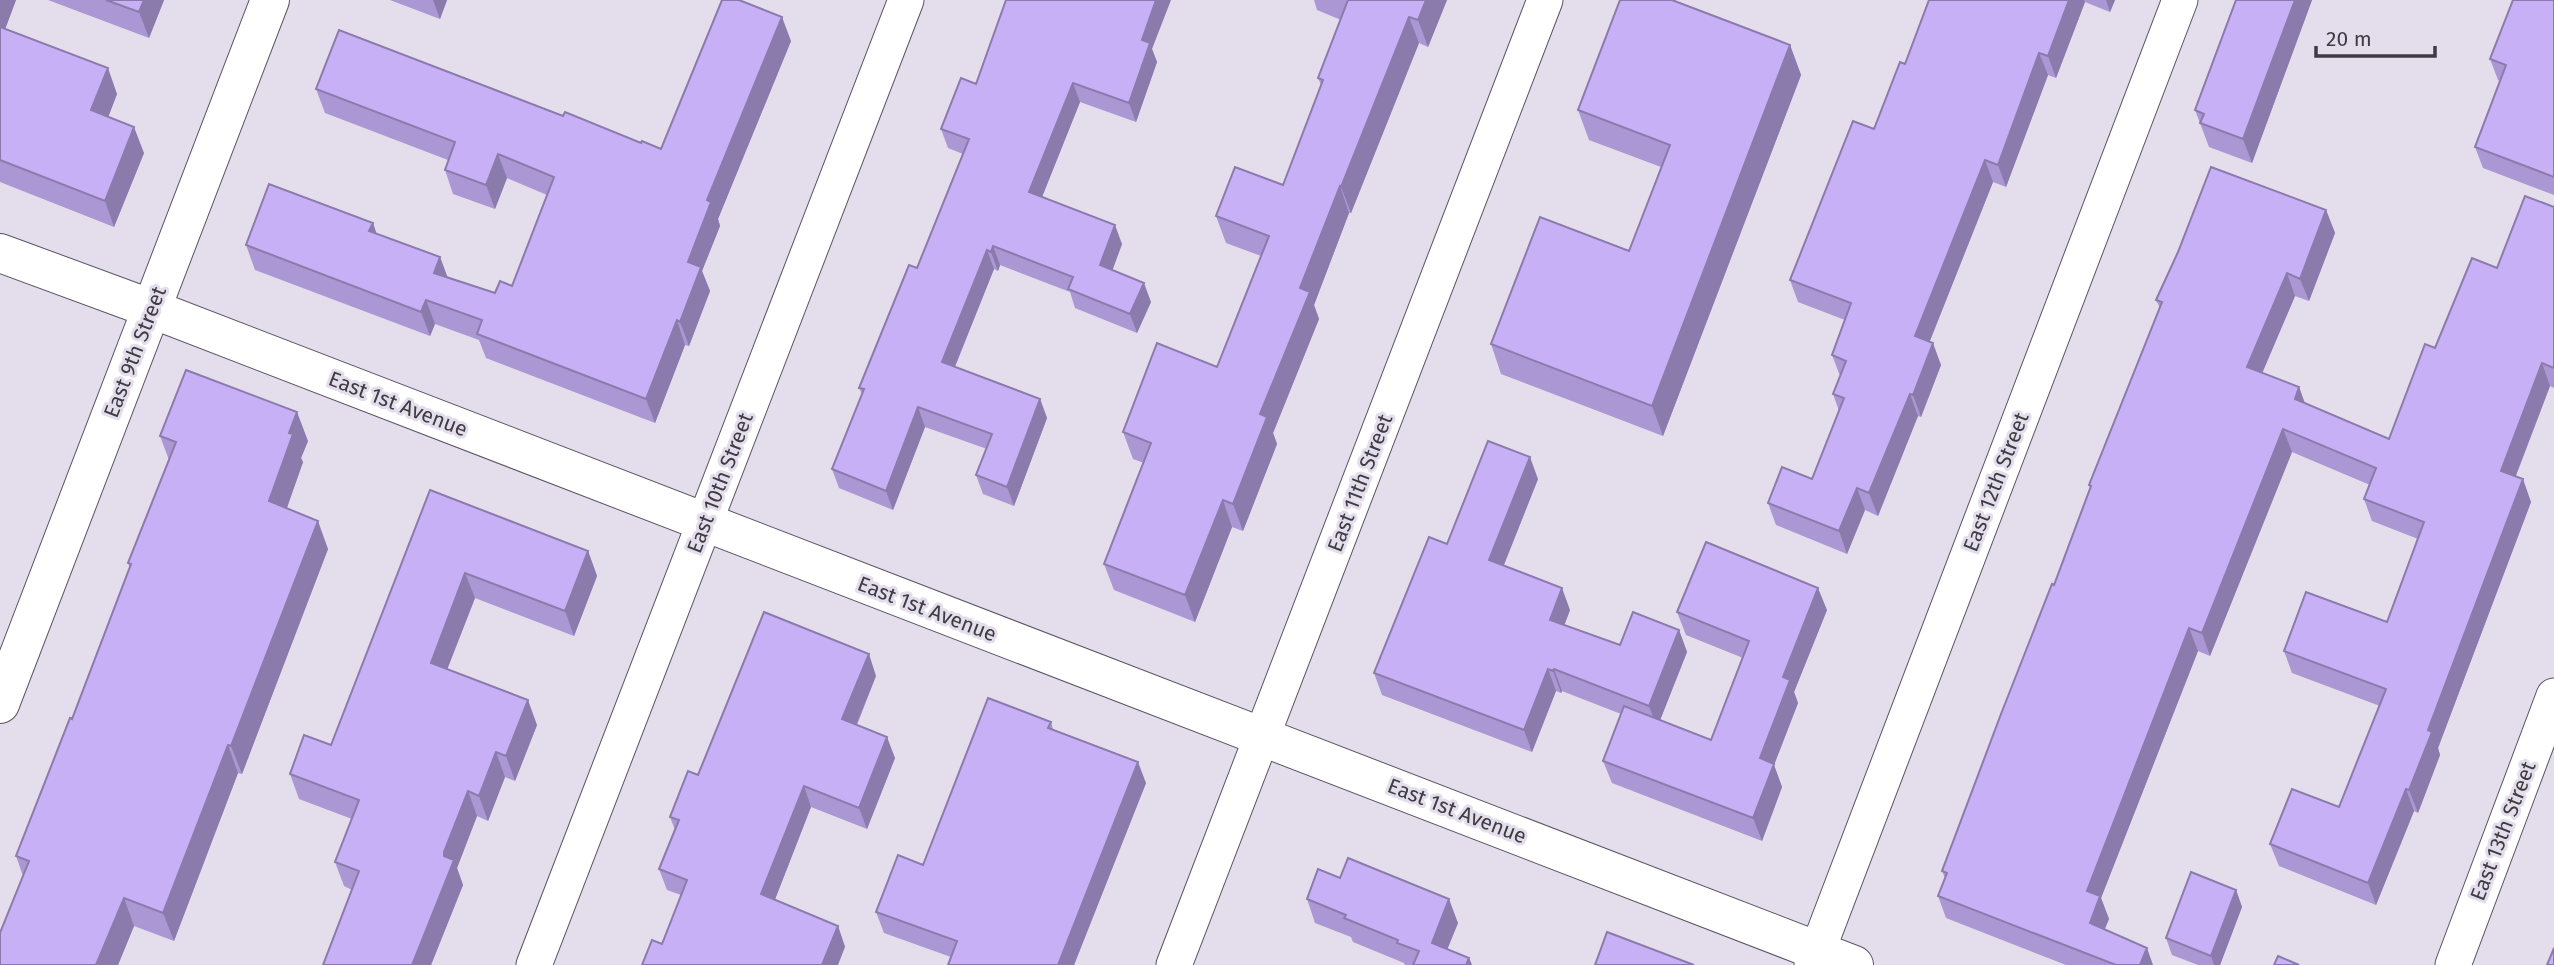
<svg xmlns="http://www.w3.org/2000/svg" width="2554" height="965" font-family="'Fira Sans',sans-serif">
	<rect width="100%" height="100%" fill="#e3ddec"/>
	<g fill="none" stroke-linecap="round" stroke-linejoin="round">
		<!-- minor casing -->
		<g stroke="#5a5562" stroke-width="37">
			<path id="minor" d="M534,965L906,0
				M1174,965L1545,0
				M1812,965L2180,0
				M2453,965L2554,696"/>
		</g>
		<!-- tertiary casing -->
		<g stroke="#5a5562" stroke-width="40">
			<path id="tertiary" d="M0,253L152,309L1854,965"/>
		</g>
		<!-- secondary casing -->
		<g stroke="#5a5562" stroke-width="40">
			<path id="secondary" d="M0,704L270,0"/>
		</g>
		<!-- minor -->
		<use href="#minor" stroke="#fff" stroke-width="35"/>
		<!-- tertiary -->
		<use href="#tertiary" stroke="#fff" stroke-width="38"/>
		<!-- secondary -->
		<use href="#secondary" stroke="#fff" stroke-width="38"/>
	</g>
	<!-- wall -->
	<path fill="#ab97d3" d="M0,0H16L5,29L117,94L108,117L144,153L114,227L0,182Z
		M48,0H164L149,38Z
		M390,0H447L440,19Z
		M1314,0H1447L1428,47L1419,43L1351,213H1349L1314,305L1319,319L1273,433L1277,444L1243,531L1232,527L1195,622L1114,590L1104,564L1144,463L1133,459L1123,432L1217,367L1261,256L1226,243L1216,216L1283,185L1321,85L1318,78L1341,20L1317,10Z
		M1929,0H2115L2110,12L2085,2L2056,78L2048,75L2006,187L1993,182L1930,341L1941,365L1921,417L1918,416L1878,516L1865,510L1847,554L1776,525L1768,503L1812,479L1839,411L1833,394L1840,376L1832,355L1845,320L1798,302L1790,280L1874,129L1905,64Z
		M2236,0H2312L2252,163L2209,147L2195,110Z
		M2554,0V195L2483,168L2475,147L2500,81L2498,80L2490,59Z
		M791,41L718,219L720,226L702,271L710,291L689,346L685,345L655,423L486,358L479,340L435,324L430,336L255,270L246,245L373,223L376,233L440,257L447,277L495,293L512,286L547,195L507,178L495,209L453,194L445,170L448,160L325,113L316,89L563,116L641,143L661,149Z
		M1790,45L1801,75L1663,436L1501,374L1491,344L1629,251L1661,167L1589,140L1578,110Z
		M1152,49L1157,62L1136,122L1080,102L1042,197L1122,244L1112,270L1151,302L1137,333L1075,308L1070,292L1000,265L998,271L994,269L955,367L1040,399L1047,418L1014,506L983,494L976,475L987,449L925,427L893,510L839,488L832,469L862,394L859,388L917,268L963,154L948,148L941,129L976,84Z
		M2554,207V388L2550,386L2516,476L2531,502L2438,748L2440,755L2418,813L2414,811L2376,905L2279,866L2270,844L2339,807L2380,706L2292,673L2284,651L2387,622L2418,539L2372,521L2364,499L2370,485L2292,452L2210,656L2198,651L2101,898L2109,919L2104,929L2153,965H2066L1946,918L1938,896L1945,878L1942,871L2054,585L2090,489L2089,485L2160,308L2156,300L2326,210L2335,233L2309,301L2295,296L2262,373L2299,387L2305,403L2389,439L2435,348L2497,268Z
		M160,436L308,441L301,458L303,462L287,508L328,549L242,774L238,773L174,941L134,926L118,965H0L23,876L16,856L72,719L130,568L128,563L169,460Z
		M1538,479L1504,565L1570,610L1564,625L1620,645L1679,630L1687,652L1660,720L1711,740L1743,658L1686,635L1677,612L1827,610L1794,692L1798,703L1774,765L1782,787L1762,841L1612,783L1603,761L1621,714L1562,691L1561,693L1556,691L1532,752L1382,695L1374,673L1447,544Z
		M430,490L588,551L597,576L574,636L475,598L447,669L537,725L515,781L505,777L488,821L477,816L457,868L463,885L431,965H323L352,890L344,886L335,862L352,819L299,799L290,774L331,745Z
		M876,676L857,725L895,758L867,829L811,807L775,899L838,926L845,947L662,944L681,895L667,890L659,869L675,830L670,817L698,775Z
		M1051,722L1053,729L1146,783L1074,965H948L951,957L884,933L876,912L923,865Z
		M2236,890L2242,907L2220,965H2198L2172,955L2166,938Z
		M1307,899L1458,923L1447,949L1469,958L1472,965H1405L1404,963L1353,942L1351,937L1315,923Z"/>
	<!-- shaded-wall -->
	<path fill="#8b7bac" d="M0,0H16L0,43Z
		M144,0H164L149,38L139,12Z
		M433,0H447L440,19Z
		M1156,0H1171L1152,49L1157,62L1136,122L1129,103L1142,40Z
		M1426,0H1447L1428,47L1418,20Z
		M2069,0H2084L2085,2L2056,78L2048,56Z
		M2106,0H2115L2110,12Z
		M2295,0H2312L2252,163L2243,139Z
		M782,17L791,41L718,219L720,226L702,271L710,291L689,346L680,322L688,262L707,200Z
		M1409,17L1419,43L1351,213L1341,187Z
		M1790,45L1801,75L1663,436L1652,406Z
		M2039,53L2048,75L2006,187L1998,165Z
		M108,68L117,94L101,136L91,110Z
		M1073,83L1080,102L1036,212L1029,192Z
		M134,127L144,153L114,227L105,201Z
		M498,154L507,178L495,209L486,185Z
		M1985,160L1993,182L1923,358L1915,336Z
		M1340,186L1349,213L1314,305L1319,319L1273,433L1277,444L1243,531L1233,504L1260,414L1300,288Z
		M2326,210L2335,233L2309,301L2300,279Z
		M373,223L381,247L369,231Z
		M1115,225L1122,244L1107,285L1100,265Z
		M993,246L1000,265L998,271L991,252Z
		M987,250L994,269L949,381L942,362Z
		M440,257L449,281L434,273Z
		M2287,273L2295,296L2255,390L2247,367Z
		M1144,283L1151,302L1137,333L1130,314Z
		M426,300L435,324L430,336L421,312Z
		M677,320L685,345L655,423L646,399Z
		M1933,343L1941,365L1921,417L1913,395Z
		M2542,363L2550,386L2509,493L2501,471Z
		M2299,387L2307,410L2295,399Z
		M1910,394L1918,416L1878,516L1869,493Z
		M1040,399L1047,418L1014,506L1007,487Z
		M918,407L925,427L893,510L886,491Z
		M297,412L308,441L301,458L303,462L279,530L269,501L289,433Z
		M2283,429L2292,452L2210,656L2202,633Z
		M1530,457L1538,479L1497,582L1489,560Z
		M2523,479L2531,502L2438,748L2440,755L2418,813L2409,790L2428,730Z
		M1857,488L1865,510L1847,554L1839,531Z
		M1223,500L1232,527L1195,622L1185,595Z
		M318,521L328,549L242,774L231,746Z
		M588,551L597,576L574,636L565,611Z
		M465,573L475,598L440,688L431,663Z
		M1562,588L1570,610L1558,642L1550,620Z
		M1818,588L1827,610L1794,692L1798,703L1774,765L1782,787L1762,841L1753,818L1760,758L1783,677Z
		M2189,628L2198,651L2101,898L2109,919L2098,946L2090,923L2087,891Z
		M1679,630L1687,652L1657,728L1649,706Z
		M869,654L876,676L850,740L842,719Z
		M1548,669L1556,691L1532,752L1524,730Z
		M1554,669L1562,691L1561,693L1553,671Z
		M528,700L537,725L515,781L506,756Z
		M887,737L895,758L867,829L859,808Z
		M228,745L238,773L174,941L163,913Z
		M496,752L505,777L488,821L479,796Z
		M1138,762L1146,783L1074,965H1058Z
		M804,786L811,807L769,915L761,894Z
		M2406,789L2414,811L2376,905L2368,883Z
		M468,791L477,816L457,868L463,885L431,965H412L444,852Z
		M2236,890L2242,907L2220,965H2214L2211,956Z
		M124,898L134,926L118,965H96Z
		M1449,899L1458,923L1441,965L1432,943Z
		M838,926L845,947L838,965H822Z
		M2147,948L2153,965H2140Z
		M1469,958L1472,965H1466Z"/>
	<!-- building -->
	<path fill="#c7b0f5" stroke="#8b7bac" stroke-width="2" d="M106,0H144L139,12Z
		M722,0H739L782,17L707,200L711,202L688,262L701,267L680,322L677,320L646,399L477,334L482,320L426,300L421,312L246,245L269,184L373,223L369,231L440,257L434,273L495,293L500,281L512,286L554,177L498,154L486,185L445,170L455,142L316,89L339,30L563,116L565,112L641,143L642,141L661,149Z
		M1006,0H1156L1142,40L1150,43L1129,103L1073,83L1029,192L1115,225L1100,265L1144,283L1130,314L1068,289L1073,277L993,246L991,252L987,250L942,362L1040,399L1007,487L976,475L992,434L918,407L886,491L832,469L864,389L859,388L909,265L917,268L969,139L941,129L961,78L976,84Z
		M1348,0H1426L1418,20L1409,17L1341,187L1340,186L1300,288L1310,292L1260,414L1267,417L1233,504L1223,500L1185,595L1104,564L1151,443L1123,432L1157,343L1217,367L1269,236L1216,216L1235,167L1283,185L1323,80L1318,78Z
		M1620,0H1672L1790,45L1652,406L1491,344L1540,217L1629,251L1670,145L1578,110Z
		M1929,0H2069L2048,56L2039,53L1998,165L1985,160L1915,336L1933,343L1913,395L1910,394L1869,493L1857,488L1839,531L1768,503L1782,467L1812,479L1844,398L1833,394L1846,361L1832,355L1851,303L1790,280L1853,121L1874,129L1900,62L1905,64Z
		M2236,0H2295L2243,139L2200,123L2204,114L2195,110Z
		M2513,0H2554V177L2475,147L2506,65L2490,59Z
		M0,27L108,68L91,110L134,127L105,201L0,160Z
		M2211,167L2326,210L2300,279L2287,273L2247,367L2299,387L2295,399L2389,439L2425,344L2435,348L2472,258L2497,268L2525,196L2554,207V368L2542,363L2501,471L2523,479L2428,730L2432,732L2409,790L2406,789L2368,883L2270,844L2292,789L2339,807L2386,689L2284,651L2306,592L2387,622L2424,522L2364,499L2376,468L2283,429L2202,633L2189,628L2087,891L2100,896L2090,923L2147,948L2140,965H2116L1938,896L1947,873L1942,871L2001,714L2052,584L2054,585L2091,486L2089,485L2162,302L2156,300L2178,252Z
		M186,370L297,412L289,433L293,434L269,501L318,521L231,746L228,745L163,913L124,898L96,965H0V933L29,861L16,856L70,718L72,719L131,564L128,563L176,442L160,436Z
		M1488,441L1530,457L1489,560L1562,588L1550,620L1620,645L1633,612L1679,630L1649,706L1554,669L1553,671L1548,669L1524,730L1374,673L1429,537L1447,544Z
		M430,490L588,551L565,611L465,573L431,663L528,700L506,756L496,752L479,796L468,791L444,852V856L454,860L412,965H323L359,871L335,862L359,800L290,774L304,735L331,745Z
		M1706,542L1818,588L1783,677L1790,680L1760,758L1774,764L1753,818L1603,761L1624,706L1711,740L1749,641L1677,612Z
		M764,612L869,654L842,719L887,737L859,808L804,786L761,894L838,926L822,965H642L652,940L662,944L687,880L659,869L679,820L670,817L688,771L698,775Z
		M988,698L1051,722L1048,728L1138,762L1058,965H948L957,941L876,912L898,855L923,865Z
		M1348,858L1449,899L1432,943L1469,958L1466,965H1413L1419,951L1397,943L1398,940L1344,918L1346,915L1307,899L1318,869L1340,878Z
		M2191,872L2236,890L2211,956L2166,938Z
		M1607,932L1694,965H1595Z
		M2554,948V965H2547Z
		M2278,956L2299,965H2274Z"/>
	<g text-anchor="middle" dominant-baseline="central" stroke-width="6" stroke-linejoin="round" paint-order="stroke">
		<!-- street labels -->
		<g font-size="21" fill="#3e3b41" stroke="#e3ddec">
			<text transform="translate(135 352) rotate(-69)">East 9th Street</text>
			<text transform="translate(398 404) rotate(21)">East 1st Avenue</text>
			<text transform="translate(1996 482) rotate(-69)">East 12th Street</text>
			<text transform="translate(720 483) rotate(-69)">East 10th Street</text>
			<text transform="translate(1360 483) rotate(-69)">East 11th Street</text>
			<text transform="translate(927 609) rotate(21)">East 1st Avenue</text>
			<text transform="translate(1457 811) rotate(21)">East 1st Avenue</text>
			<text transform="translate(2503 831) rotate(-69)">East 13th Street</text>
		</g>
	</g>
	<!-- scale -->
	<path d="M2316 46v10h119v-10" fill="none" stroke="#3e3b41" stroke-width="3.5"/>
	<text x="2326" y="46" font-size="21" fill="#3e3b41" stroke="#e3ddec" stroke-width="5" paint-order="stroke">20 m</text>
</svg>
